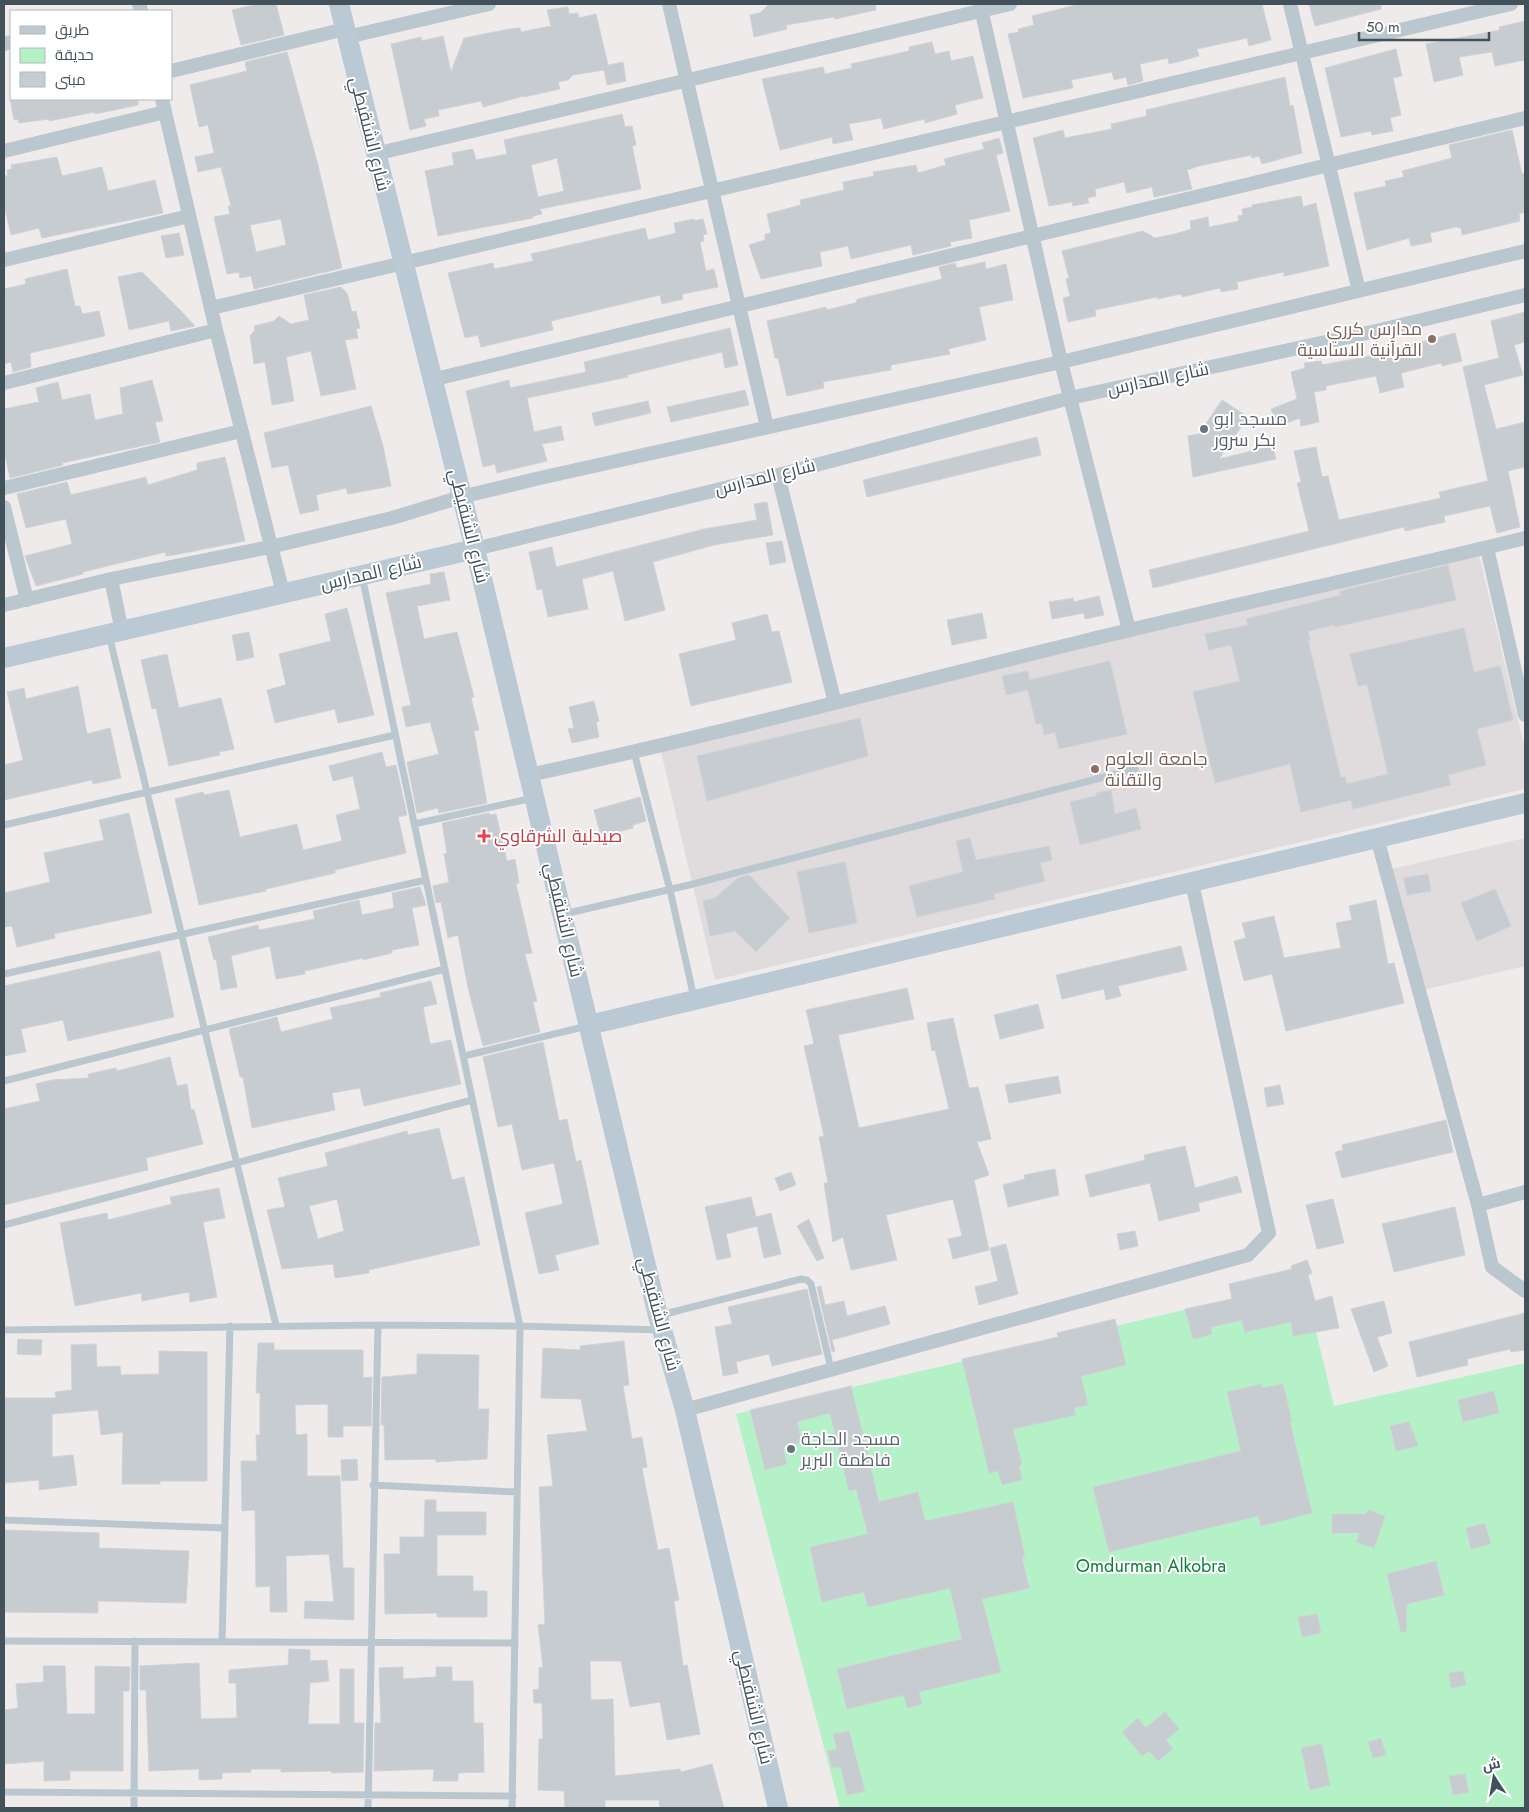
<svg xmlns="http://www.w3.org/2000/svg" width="1529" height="1812" font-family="Jost,Cairo,sans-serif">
	<rect width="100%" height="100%" fill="#efebeb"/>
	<!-- education -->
	<path fill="#e0dcdd" d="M1478,550L1525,749V789L715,980L659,743Z
		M1525,838V966L1419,991L1391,869Z"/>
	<!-- green -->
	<path fill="#b5f1c7" d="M1304,1282L1334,1406L1525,1363V1808H840L736,1414Z"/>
	<!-- building -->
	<path fill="#c7ccd1" stroke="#cfd2d8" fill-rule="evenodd" d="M258,4H276L284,35L241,45L232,10Z
		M769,4H875L876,10L835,19L834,17L786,25L787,29L754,37L750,15L760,13Z
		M1080,4H1262L1271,40L1249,46L1247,38L1197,49L1199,56L1185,60L1169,64L1168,58L1140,64L1143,81L1128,85L1126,77L1114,80L1112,72L1071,80L1073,88L1023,98L1008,34L1019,32L1018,29L1034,25L1032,16Z
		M1309,4H1381V9L1315,26Z
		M568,7L569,14L578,13L579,18L596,14L608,65L623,62L626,81L607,85L604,70L573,75L568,80L558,82L560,89L524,97V96L483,107L481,101L438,110L439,116L424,119L426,126L410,130L391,44L421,37L422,41L443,36L451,72L464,38L509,29L520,28L521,32L551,26L547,10Z
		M1525,21V60L1495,66L1492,52L1459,57L1463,75L1434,82L1426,44L1500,30L1499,27Z
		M932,42L935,54L949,51L951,61L973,56L983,98L955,105L957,114L925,123V119L884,129L881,118L849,124L853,140L833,144L832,137L780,150L762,79L823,67L825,74L852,68L851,64L909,51V47Z
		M1396,49L1402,76L1393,78L1401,115L1390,118L1393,131L1372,135L1371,131L1341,137L1325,68Z
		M287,52L318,165L342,268L254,289L251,276L240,278L239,272L227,274L214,217L230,214L228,206H231L221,167L198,172L195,157L214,153L208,125L199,127L190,85L247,71L245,62ZM281,219L286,245L256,252L250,225Z
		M1285,77L1290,106L1293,105L1302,153L1262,164L1259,156L1252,158L1251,155L1199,166L1187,170L1192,189L1154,197L1152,187L1127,193L1124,182L1095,189L1096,196L1087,198L1089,203L1073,206L1072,202L1049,206L1033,138L1063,130L1065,138L1112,129L1111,124L1147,116L1146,110Z
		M10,99H138V105L95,114V112L49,121V119L19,123L18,119L14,120Z
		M622,114L625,127L632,126L636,145L632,146L641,189L540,209L542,214L533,216V218L438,236L425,171L454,165L452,153L473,149L476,160L507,154L504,140ZM557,158L564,191L538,197L531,165Z
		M1512,130L1522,174L1525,173V212L1519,214L1520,221L1462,235L1461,228L1456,227L1430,233L1432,242L1411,246L1409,238L1367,250L1354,193L1386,186L1385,181L1404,177L1402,171L1452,158L1449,145Z
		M999,138L1003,153L996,155L1010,211L969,220L972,238L950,242L951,246L913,255L911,245L851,259L848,246L820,252L822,266L761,279L749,245L765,240V234L771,233L767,214L801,205L800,200L844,190L843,182L874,176L873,172L916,165L918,173L946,165L944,159L984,149L982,143Z
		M57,157L62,176L102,167L108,191L155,180L163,213L42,238L39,228L11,235L4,204V176L8,175L7,170L12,169L11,165Z
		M1301,196L1303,207L1316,203L1329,266L1284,276V272L1237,282L1238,289L1221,292L1220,288L1182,297L1181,294L1157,299V297L1095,310L1096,316L1068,322L1063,298L1070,296L1066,279L1069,278L1062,251L1143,231L1155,238L1175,234L1191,229L1190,221L1208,217L1209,227L1239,221L1238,216L1243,215L1242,209L1252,207V205Z
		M694,219V221L703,219L707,234L703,235L704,241L700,242L706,271L714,269L718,287L682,294L683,299L662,304L660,295L551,321L553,330L481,347L478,335L465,338L448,273L493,263L494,269L533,261L531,254L645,228L648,240L676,233L674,223Z
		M179,233L184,255L166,258L161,236Z
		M985,262L986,269L1006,264L1013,300L979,307L986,340L948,349L950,354L891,365V370L823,382L824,388L787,396L778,358H775L767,321L826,307L827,310L855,303L858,299L942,279L939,267L955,263L957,268Z
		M67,269L75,306H80L82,314L99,311L105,336L30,353L31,367L13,372L11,362L4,364V289L26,284L25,279Z
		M142,272L179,309L195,326L171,331L169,321L129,330L118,277Z
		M341,287L347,293L352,312L356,311L360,328L356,329L358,338L345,340L356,389L321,396L311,351L286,357L294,401L272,405L265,362L254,364L250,336L255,330L254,326L274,321L279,316L291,324L309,320L304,295Z
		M1525,312V342L1514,345L1523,375L1484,385L1496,429L1525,422V467L1508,471L1520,527L1497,533L1490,506L1444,516L1445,522L1405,531L1404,527L1153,588L1149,570L1309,531L1297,483L1301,482L1294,451L1316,447L1322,477L1328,476L1339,520L1441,498L1439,492L1488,481L1463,367L1499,358L1491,321Z
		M730,328L738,365L725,368L722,352L627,375L628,377L527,398L534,432L561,426L564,440L542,444L547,461L497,473L495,464L483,467L466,391L509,380L510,388L586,372L584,362Z
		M1455,333L1462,361L1442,366L1441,363L1401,373L1404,387L1380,393L1376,376L1326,386V390L1314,392L1319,422L1301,426L1300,418L1278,426L1271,409L1297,399L1291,372L1305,368L1304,363L1321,361L1322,365L1370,356L1369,350L1395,346V349Z
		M152,380L163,421L155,422L160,442L62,463L63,465L10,478L4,450V409L39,402L36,388L58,382L62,400L90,394L95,420L123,414L120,388Z
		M745,390L749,405L671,422L667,407Z
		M1222,400L1248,417L1219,459L1272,446L1276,459L1193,477L1188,436L1199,434Z
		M648,401L651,413L595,426L592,413Z
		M371,406L383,446L391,486L348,494L346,488L316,495L319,510L300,514L288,465L272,468L264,433Z
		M1037,437L1041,455L867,497L863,480Z
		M225,457L245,541L174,555L166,556L165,552L83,572V574L36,586L25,556L72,544L66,519L26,528L17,494L67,482L71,495L146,477L148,485L197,470V463Z
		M767,502L773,535L714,545L653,562L665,610L625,621L613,571L582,579L588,609L548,617L542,589L537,590L529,552L552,547L556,567L704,529L757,520L754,504Z
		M782,541L786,562L770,565L766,543Z
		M1448,565L1456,600L1335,627L1334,625L1308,631L1310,640H1308L1341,778L1345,777L1347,784L1388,774L1367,684L1358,686L1350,654L1464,628L1474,672L1500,666L1513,720L1477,729L1486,765L1448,775L1451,785L1353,809L1351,800L1301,812L1290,764L1215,783L1193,692L1240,681L1231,645L1209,650L1205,634L1248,625L1246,619L1341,595L1340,591Z
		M444,572L450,600L417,606L424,639L457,632L474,697L471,698L479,730L474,731L487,803L439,813L438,808L417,813L407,762L439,754L430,722L406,727L402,707L411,705L386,593L431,584L430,574Z
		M1099,596L1104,615L1085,619L1084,613L1052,619L1049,602L1073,598L1074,602Z
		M347,608L374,715L338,723L335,709L275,723L267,690L286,685L279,654L331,641L325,614Z
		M982,613L987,638L952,645L947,620Z
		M767,614L772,632L779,631L792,682L691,706L679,654L736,640L732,623Z
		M249,632L254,657L237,661L232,635Z
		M167,654L179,708L221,698L234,749L219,752L220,755L169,766L156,708L152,709L141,660Z
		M1110,661L1127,734L1059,749L1055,732L1044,735L1042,723L1036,724L1028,690L1006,695L1002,676L1028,671L1029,680Z
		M78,686L87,734L110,728L121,778L93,784L92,780L4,800V765L23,760L7,692L24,688L26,699Z
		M594,701L599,721L596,722L599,737L572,743L568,729L574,728L569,707Z
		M860,718L868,756L707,801L697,756Z
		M382,752L386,767L396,765L407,815L398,817L406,853L335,870V873L266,889V891L199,905L175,799L203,792L204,795L229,790L240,837L297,824L303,850L342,841L336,815L360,809L353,776L333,781L329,766Z
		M1111,790L1115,814L1136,808L1141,829L1080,845L1070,802L1096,796V793Z
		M640,797L646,821L633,825V828L601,836L594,810Z
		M129,813L152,913L54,934L55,938L17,947L12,926L4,927V893L50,882L44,853L104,840L99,820Z
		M489,813L490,815L496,814L507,861L515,859L519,883L516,884L532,953L525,954L537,1001L533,1002L540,1032L483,1046L468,988L458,935L448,938L441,902L436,903L433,886L449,882L444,854L447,853L442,823Z
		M970,838L976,860L1049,846L1052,860L1040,863L1045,881L994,894L995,899L917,917L909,886L963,872L956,841Z
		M845,862L857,923L809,933L797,872Z
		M1428,874L1431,891L1407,895L1404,878Z
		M749,875L790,918L756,952L735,931L710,936L703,901L715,898L738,878Z
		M420,887L426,905L412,908L419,945L392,950V953L363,960V958L305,971V974L276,979L270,946L231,956L237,987L221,990L216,959L214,960L208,937L258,925L259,930L315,919L313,911L359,900L362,915L394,908L392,893Z
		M1495,889L1511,926L1477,941L1461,903Z
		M1376,900L1388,964L1394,963L1404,1003L1286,1031L1272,974L1244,981L1234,941L1246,938L1242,923L1274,916L1284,958L1341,948L1336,923L1352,920L1349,906Z
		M1181,946L1187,970L1118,986L1121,996L1106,1000L1104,989L1062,999L1056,975Z
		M160,951L174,1017L68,1041L63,1020L21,1029L26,1052L4,1056V986Z
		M431,981L437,1004L423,1007L430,1044L451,1040L461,1084L364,1106L360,1088L332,1093L335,1110L252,1128L243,1077H240L229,1029L277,1017L281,1032L333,1019L330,1008L381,997L380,993Z
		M907,988L914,1019L838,1035L859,1128L949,1109L935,1050L932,1051L927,1023L953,1018L969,1088L978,1087L991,1139L977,1142L989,1175L974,1180L989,1250L953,1259L948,1239L962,1236L953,1199L886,1215L897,1260L851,1270L843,1237L833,1242L824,1183H828L819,1137L824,1136L804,1046L814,1044L806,1010Z
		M1038,1004L1044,1028L1000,1039L994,1015Z
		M543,1042L559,1121L567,1119L576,1162L581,1160L599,1244L555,1255L559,1270L539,1274L525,1213L563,1204L554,1163L522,1170L512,1124L498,1127L483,1057Z
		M170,1057L177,1086L187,1084L191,1110L194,1109L203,1144L146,1158L148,1170L4,1205V1109L40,1101L36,1084L52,1080L89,1078L88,1074L116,1068L117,1071Z
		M1058,1076L1061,1093L1009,1103L1005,1085Z
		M1280,1085L1284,1104L1267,1107L1264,1088Z
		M1446,1120L1453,1152L1342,1178L1335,1152L1343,1150L1342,1145Z
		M439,1128L452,1180L464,1177L480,1245L369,1270V1273L335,1278L333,1264L282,1269L267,1210L285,1207L278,1178L328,1166L325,1153L407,1131L408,1135ZM337,1199L344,1231L318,1239L309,1206Z
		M1185,1146L1195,1188L1237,1176L1242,1192L1198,1203L1200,1211L1159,1221L1150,1183L1090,1197L1085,1175L1145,1160L1144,1155Z
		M1055,1169L1059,1195L1008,1207L1003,1185L1025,1179L1024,1175Z
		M791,1172L796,1185L780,1191L775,1178Z
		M219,1188L225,1218L203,1222L217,1297L190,1302L189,1292L142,1301L141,1293L75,1306L60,1223L107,1213L108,1220L172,1204L170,1197Z
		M751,1197L756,1217L771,1213L781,1254L764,1258L757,1226L726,1234L731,1257L717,1260L705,1207Z
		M1333,1199L1344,1243L1317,1249L1306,1205Z
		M1455,1207L1465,1255L1394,1272L1382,1224Z
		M809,1219L824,1258L817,1261L797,1226Z
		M1135,1231L1138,1246L1120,1250L1117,1234Z
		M1006,1244L1018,1294L979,1305L975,1287L998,1281L990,1248Z
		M1307,1260L1312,1273L1308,1275L1315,1301L1332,1296L1339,1328L1293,1336L1291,1322L1245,1332L1242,1320L1211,1327L1212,1334L1193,1339L1185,1309L1232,1299L1229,1284L1292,1269L1291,1266Z
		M821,1286L825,1305L844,1301L847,1316L885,1306L890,1324L832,1340L835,1351L832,1352L817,1287Z
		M807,1289L822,1354L772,1366L769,1354L736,1362L738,1373L723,1376L715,1327L732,1324L728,1307Z
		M1384,1301L1392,1333L1377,1337L1388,1366L1374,1372L1351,1309Z
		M1525,1313V1350L1511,1352L1510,1349L1467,1359L1468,1365L1417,1377L1409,1342Z
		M1115,1319L1126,1365L1081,1376L1088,1405L1074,1408L1076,1415L1013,1429L1022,1465L1019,1466L1022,1480L1002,1485L998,1471L989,1473L962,1359L1058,1337L1057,1333Z
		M18,1339L42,1340L41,1355L17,1354Z
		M624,1341L629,1385L623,1386L632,1439L642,1437L647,1467L642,1468L658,1550L669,1548L679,1600L674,1601L683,1666L687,1665L700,1734L667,1740L660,1702L630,1707L621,1661H590L591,1700L613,1699L615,1776L680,1769L681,1772L712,1764L724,1808H660L659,1800H605V1808H565L564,1791L538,1790L539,1739H543L542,1703H534L533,1690L539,1689V1668L543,1667L538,1625L545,1624L539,1487L553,1486L547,1435L587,1431L581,1399L541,1398L543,1348L580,1350V1346Z
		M258,1343H274V1350H363V1378L372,1377L371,1426H343V1437H328V1404L295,1405L296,1435L307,1434V1476H340L343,1568H354V1620L304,1618L305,1601L334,1602L329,1554L286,1556L287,1612H270V1586L256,1587L255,1510L242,1511L241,1461H257L256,1435H260V1393H256Z
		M96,1344L97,1367L120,1366L121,1375L159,1374V1351L207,1352V1481H160V1484H122L123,1432L101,1435L98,1410L52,1414V1457L73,1455L77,1485L39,1490V1480L4,1483V1398H56L55,1392L72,1390L71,1345Z
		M417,1354L479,1355L478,1409H489L487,1459L436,1462V1459L385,1460L384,1425H381L382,1377L417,1374Z
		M1262,1384V1388L1283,1384L1292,1422H1290L1312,1513L1261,1526L1258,1516L1109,1552L1093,1487L1241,1451L1227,1392Z
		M851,1386L879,1502L918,1492L925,1521L1013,1502L1025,1556L1022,1557L1029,1588L982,1599L1001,1672L919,1692L922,1704L907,1708L904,1695L847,1709L837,1669L962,1639L950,1588L868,1607L864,1592L822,1602L810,1547L868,1534L856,1489L849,1491L830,1413L797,1422L802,1442L783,1447L787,1464L765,1470L750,1410Z
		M1494,1391L1499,1413L1463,1422L1458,1400Z
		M1409,1422L1418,1446L1396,1451L1390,1426Z
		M357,1459L358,1480L342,1481L341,1460Z
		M425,1500H436V1512H486V1535H437V1576H473V1591H487V1617H437V1613L385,1614L384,1554H400V1537H424Z
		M1368,1510L1385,1516L1374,1548L1356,1542L1360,1533H1332V1514H1366Z
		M1485,1523L1491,1544L1471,1549L1466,1528Z
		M4,1530L99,1533V1548L189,1551L186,1603L98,1601V1613L4,1612Z
		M1436,1561L1444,1595L1407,1604L1406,1632H1401L1387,1574Z
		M1317,1614L1321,1633L1302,1637L1298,1617Z
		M289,1649L310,1650V1661L327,1660L329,1681L310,1683L308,1724H340V1669H354V1723H364L363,1772L332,1773L331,1771L281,1772V1769H251V1772L222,1773V1779L199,1780V1769L149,1771L146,1690H140V1666L199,1663L201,1719L237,1718L236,1683H229V1670L288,1665Z
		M43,1666H65L67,1714H95V1666L130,1667L129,1691H123V1771H70V1780L44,1781V1761L4,1764V1710L18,1708L16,1684L44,1682Z
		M403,1667V1679L436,1677V1667H452V1681H473L474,1723H483L484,1772L458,1773V1781H433L434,1769L374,1771L375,1723H381L379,1668Z
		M1463,1671L1466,1685L1451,1688L1449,1673Z
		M1165,1712L1179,1729L1166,1740L1173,1749L1158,1761L1149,1751L1142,1756L1122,1732L1138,1718L1146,1728Z
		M849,1731L865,1791L847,1795L841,1767L832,1768L828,1751L837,1749L833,1734Z
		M1381,1738L1386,1755L1373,1758L1368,1742Z
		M1322,1744L1330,1785L1310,1790L1301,1748Z
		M1465,1774L1469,1792L1453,1795L1449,1776Z"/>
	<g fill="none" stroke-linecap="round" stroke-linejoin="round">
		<!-- lane -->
		<path stroke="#bbc7cf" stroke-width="7" d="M362,576L520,1326L512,1808
			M109,635L276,1325
			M634,752L670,890L694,998
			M414,824L533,798
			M4,825L395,735
			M564,914L689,885L1135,769
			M4,974L426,880
			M464,1056L587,1026
			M4,1081L445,969
			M4,1225L472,1100
			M661,1315L801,1279L807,1280L811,1284L831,1369
			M4,1330L378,1325L520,1326L661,1330
			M373,1485L517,1492
			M4,1520L225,1528
			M4,1641L515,1643
			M222,1642L230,1326
			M4,1792L513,1796
			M134,1808L135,1641
			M368,1808L378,1325"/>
		<!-- street -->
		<path stroke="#bbc7cf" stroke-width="14" d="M139,4L141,11
			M669,4L767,427
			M980,4L1061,362L1129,630
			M1290,4L1359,291
			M347,37L489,4
			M4,44L11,42
			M171,71L345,29
			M162,99L216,330L283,593
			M4,151L165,112
			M375,154L1010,4
			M4,260L189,216
			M211,308L1511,4
			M431,380L1525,118
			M4,383L216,330
			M778,475L835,703
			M4,488L241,431
			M4,507L27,600
			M1487,548L1525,715
			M475,549L778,475L1070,398L1376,331L1525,295
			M111,579L122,631
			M4,605L111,579L270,547L392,518L461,497L540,478L1061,362L1525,251
			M529,775C715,735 899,686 1084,641C1231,605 1379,574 1525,538
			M1377,838L1478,1205L1492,1267L1525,1291
			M1478,1205L1525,1192
			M685,1410L1248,1255L1269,1233L1192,883"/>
		<!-- secondary -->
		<path stroke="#bac9d4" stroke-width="20" d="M339,4L475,549L658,1316L685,1410L778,1808
			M4,658L475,549
			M589,1025L1525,803"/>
	</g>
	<!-- markers -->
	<g fill="#8d6e63" stroke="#fff" stroke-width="2">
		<circle cx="1432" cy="339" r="5"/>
		<circle cx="1095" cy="769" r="5"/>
	</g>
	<g fill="#6b7280" stroke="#fff" stroke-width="2">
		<circle cx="1204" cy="429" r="5"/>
		<circle cx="791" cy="1449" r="5"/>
	</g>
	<path fill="#e0444e" stroke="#fff" stroke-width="2" d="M481.5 828.5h5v5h5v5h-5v5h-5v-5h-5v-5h5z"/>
	<g text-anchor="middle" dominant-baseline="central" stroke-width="4" stroke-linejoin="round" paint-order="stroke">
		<!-- street labels -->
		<g font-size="18" fill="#43515a" stroke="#fff">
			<text transform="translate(370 134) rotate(76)">شارع الشنقيطي</text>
			<text transform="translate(1158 379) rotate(-12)">شارع المدارس</text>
			<text transform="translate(765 477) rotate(-14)">شارع المدارس</text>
			<text transform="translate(469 526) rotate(76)">شارع الشنقيطي</text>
			<text transform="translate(371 573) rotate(-13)">شارع المدارس</text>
			<text transform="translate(564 920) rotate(77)">شارع الشنقيطي</text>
			<text transform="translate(659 1314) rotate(75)">شارع الشنقيطي</text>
			<text transform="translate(754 1707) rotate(77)">شارع الشنقيطي</text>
		</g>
		<!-- education labels -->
		<g font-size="18" fill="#785e54" stroke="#fff" text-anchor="end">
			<text x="1422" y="329">مدارس كرري<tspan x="1422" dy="21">القرآنية الاساسية</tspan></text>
			<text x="1105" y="759" text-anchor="start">جامعة العلوم<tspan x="1105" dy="21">والتقانة</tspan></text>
		</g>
		<!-- worship labels -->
		<g font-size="18" fill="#5b616d" stroke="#fff" text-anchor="start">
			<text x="1214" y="419">مسجد ابو<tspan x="1214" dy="21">بكر سرور</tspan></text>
			<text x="801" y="1439">مسجد الحاجة<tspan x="801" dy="21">فاطمة البرير</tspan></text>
		</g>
		<!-- health labels -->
		<g font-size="18" fill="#be3a42" stroke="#fff" text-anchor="start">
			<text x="494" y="836">صيدلية الشرقاوي</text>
		</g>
		<!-- park labels -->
		<g font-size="18" fill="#107e3f" stroke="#fff">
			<text x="1151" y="1566">Omdurman Alkobra</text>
		</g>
	</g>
	<!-- border -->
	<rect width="1529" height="1812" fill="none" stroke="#43515a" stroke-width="10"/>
	<!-- legend -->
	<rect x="10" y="10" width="162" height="90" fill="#ffffff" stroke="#b4b9bd"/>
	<rect x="20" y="26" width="25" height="8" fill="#bac9d4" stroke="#b4b9bd"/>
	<text x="55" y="35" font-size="15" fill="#43515a">طريق</text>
	<rect x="20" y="48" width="25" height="15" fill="#b5f1c7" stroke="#b4b9bd"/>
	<text x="55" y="60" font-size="15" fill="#43515a">حديقة</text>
	<rect x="20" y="72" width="25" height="15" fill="#c7ccd1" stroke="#b4b9bd"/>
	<text x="55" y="85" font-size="15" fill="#43515a">مبنى</text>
	<!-- north arrow -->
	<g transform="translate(1494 1777) rotate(348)" stroke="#ffffff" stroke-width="4" paint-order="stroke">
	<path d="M0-4L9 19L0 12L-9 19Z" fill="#43515a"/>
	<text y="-8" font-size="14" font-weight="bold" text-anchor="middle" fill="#43515a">ش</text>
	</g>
	<!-- scale -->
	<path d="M1359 32v8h130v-8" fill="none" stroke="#43515a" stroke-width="2.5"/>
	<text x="1366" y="32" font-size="15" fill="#43515a" stroke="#ffffff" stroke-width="4" paint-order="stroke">50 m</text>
</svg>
